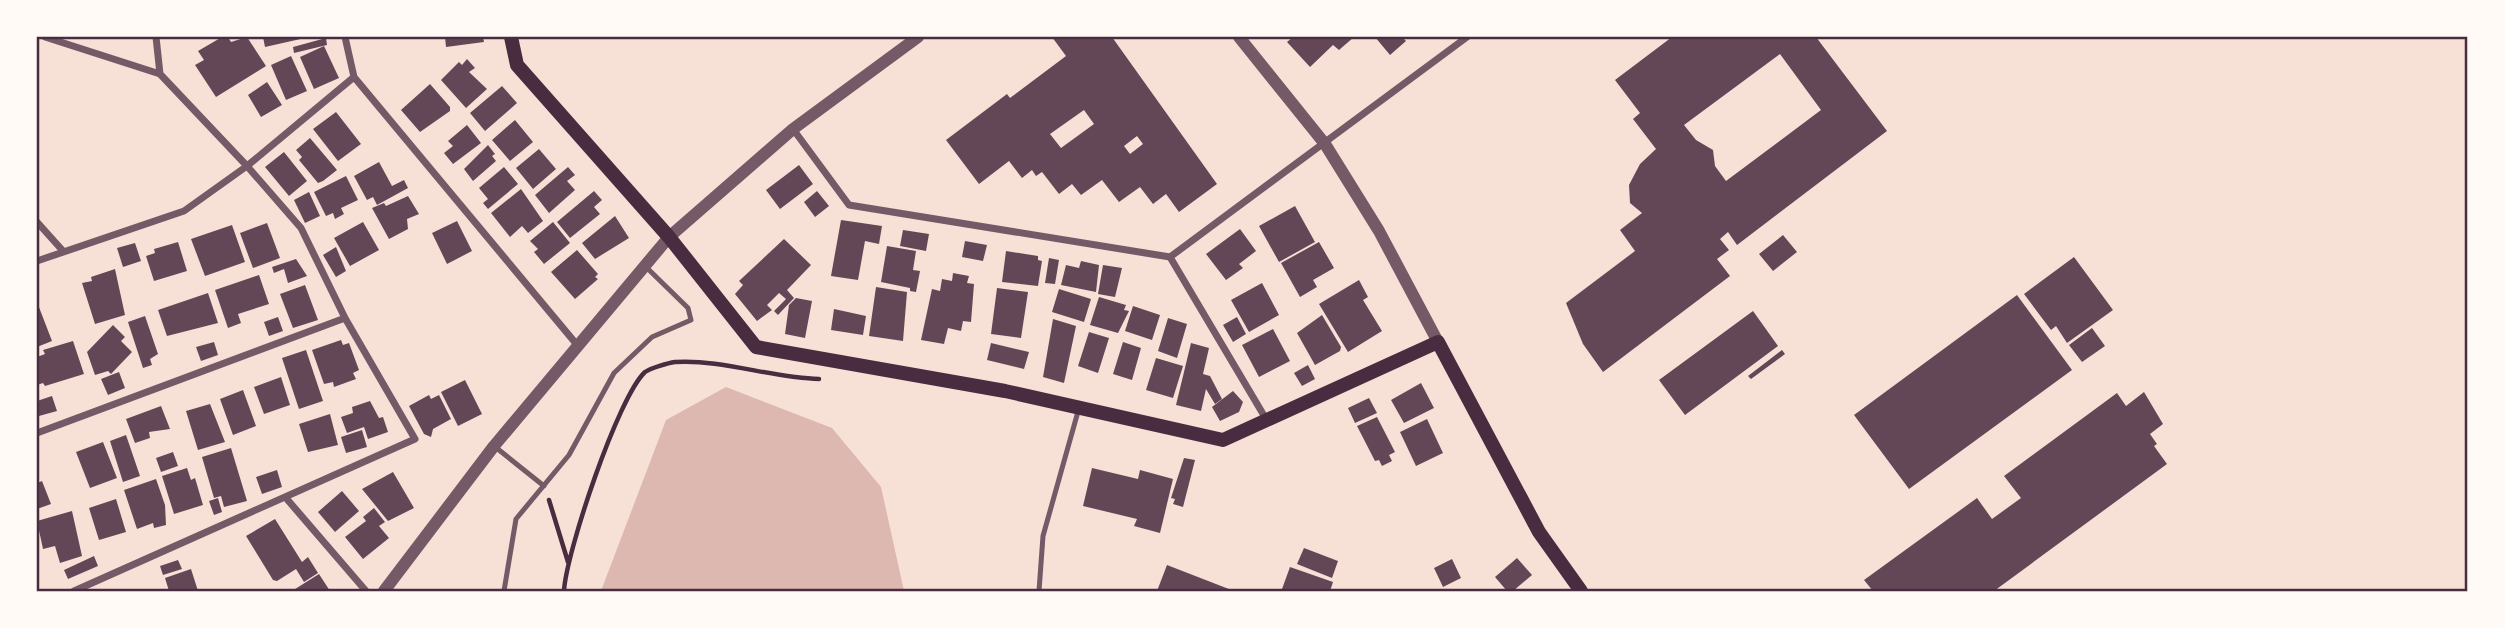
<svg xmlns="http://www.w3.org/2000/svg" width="2505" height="628" font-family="'Work Sans',sans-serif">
	<rect width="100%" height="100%" fill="#f7e1d7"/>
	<!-- water -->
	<path fill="#dcb8b0" d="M726,387L832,428L881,487L904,591H601L666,420Z"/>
	<!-- building -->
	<path fill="#644757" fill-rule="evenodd" d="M222,37H228L231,42L247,37L266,66L216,97L195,65L204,60L198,51Z
		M263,37H305V38L265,47Z
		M445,37H483L484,42L446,47Z
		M1052,37H1112L1217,184L1179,212L1166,194L1153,204L1140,187L1119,202L1102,180L1081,195L1072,184L1059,194L1042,172L1036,176L1032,170L1022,178L1009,161L979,184L946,140L1007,94L1010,98L1066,56ZM1084,110L1094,124L1061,148L1050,134ZM1137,136L1143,144L1130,154L1124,146Z
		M1293,37H1354L1339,50L1333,45L1310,67L1287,42Z
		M1375,37H1402L1406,41L1390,55Z
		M1672,37H1816L1887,131L1737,245L1728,232L1720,239L1729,250L1717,259L1730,276L1603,372L1583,344L1566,303L1635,251L1620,230L1642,213L1630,203L1629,185L1640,164L1656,149L1633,119L1640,113L1615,80ZM1780,54L1821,110L1726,181L1715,166L1713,150L1696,140L1684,125Z
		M326,38L327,45L294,53L293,47Z
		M324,46L339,78L314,89L300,57Z
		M291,56L307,91L286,100L271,65Z
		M467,59L475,68L469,72L487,89L466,108L441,80L459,62L462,65Z
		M267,82L282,105L261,117L248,95Z
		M430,84L450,107V111L420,132L401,110Z
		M502,86L517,103L485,131L470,113Z
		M336,112L361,144L338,161L313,129Z
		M515,120L533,142L510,161L492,140Z
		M467,125L481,143L453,164L444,153L453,146L448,141Z
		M310,138L337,170L323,181L318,183L299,160L302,157L296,150Z
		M488,145L495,154L492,156L496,161L473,181L464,169Z
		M539,149L556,169L533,189L516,168Z
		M284,152L307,181L289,196L265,167Z
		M379,162L392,186L404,180L408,188L377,205L373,197L367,200L354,176Z
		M799,165L813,184L780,209L766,190Z
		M504,167L518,184L488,209L483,203L488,199L479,188Z
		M568,167L575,175L567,181L575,190L549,213L535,195Z
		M346,176L358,200L341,208L344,214L335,219L333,213L326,216L314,192Z
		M521,189L543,221L528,233L522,226L510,237L491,213Z
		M594,191L602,200L594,207L600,214L570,238L557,222Z
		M817,191L829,206L815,217L804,202Z
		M309,192L320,216L305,223L294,200Z
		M408,196L419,214L407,219L408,229L389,239L372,208L384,203L386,206Z
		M1295,206L1315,242L1279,262L1259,226Z
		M615,216L629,238L595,259L582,243Z
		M841,220L882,226L879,244L865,241L858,280L831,276Z
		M457,221L472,251L447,264L432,233Z
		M363,222L379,250L350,266L334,238Z
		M553,222L570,243L544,264L534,252L538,249L530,241Z
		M267,223L280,258L253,268L240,233Z
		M232,225L245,262L205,276L191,239Z
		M1240,229L1256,251L1239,264L1243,268L1226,280L1206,254Z
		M903,230L929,234L926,251L900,246Z
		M1783,235L1797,252L1773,271L1759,254Z
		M784,239L811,265L787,290L794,298L778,315L774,311L786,299L779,293L767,305L772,310L757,321L735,294L743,285L739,281Z
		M965,241L987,245L983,261L962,257Z
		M178,242L187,271L154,281L146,256L155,253L154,249Z
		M1319,242L1334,268L1313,280L1317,287L1300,297L1281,263Z
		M135,243L141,261L123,267L117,248Z
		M887,246L916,251L913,270L920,271L916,292L910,291V288L881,282Z
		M336,247L346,271L336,277L323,255Z
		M577,250L598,274L595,277L598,279L575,299L551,272Z
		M1006,251L1038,256V260L1042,261L1038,286L1002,282Z
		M2074,257L2113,310L2067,343L2056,326L2051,330L2024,294Z
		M1049,258L1059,260L1055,284L1045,283Z
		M296,259L307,276L288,283L284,269L274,273L272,267Z
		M1081,261L1099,265L1096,292L1061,285L1066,265L1079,268Z
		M1103,265L1122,268L1115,297L1098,294Z
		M115,269L125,315L95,324L82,283L92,281L91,277Z
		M953,273L969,276L967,283L974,284L971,322L963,321L961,331L948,328L944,344L921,340L932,289L940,291L942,279L952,281Z
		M259,275L269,304L238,314L241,323L228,328L215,290Z
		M1359,280L1368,297L1363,300L1382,331L1348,352L1319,304Z
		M1262,283L1279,315L1249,332L1231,300Z
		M305,285L318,320L293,328L280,294Z
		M876,287L907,292L903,341L869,336Z
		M997,288L1028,292L1021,338L991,334Z
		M1059,289L1091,299L1084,322L1052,312Z
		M208,293L218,323L167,336L158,310Z
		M2017,295L2072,370L1909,489L1854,415Z
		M1099,297L1126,305L1124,310L1129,311L1118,333L1090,325Z
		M796,298L812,301L805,338L785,334L789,305Z
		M37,302L52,341L37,347Z
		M1133,306L1160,315L1152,340L1125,331Z
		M834,309L866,316L863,335L831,330Z
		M1753,311L1778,346L1685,415L1659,380Z
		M1322,315L1341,347L1340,351L1315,365L1297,333Z
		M145,316L158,354L150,359L152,365L143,368L128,322Z
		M278,317L283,331L269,336L264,322Z
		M1237,317L1246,334L1233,342L1223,325Z
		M1168,318L1187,324L1177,358L1158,351Z
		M1053,319L1076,326L1064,383L1043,377Z
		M113,325L125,337L121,341L132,352L111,374L108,371L95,375L87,352Z
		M2092,328L2105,346L2082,362L2069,345Z
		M1273,329L1290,361L1259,377L1242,345Z
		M1089,332L1109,338L1098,373L1078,366Z
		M341,340L343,345L349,343L359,370L353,373L356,379L334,387L333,382L324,384L312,350Z
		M73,341L84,374L45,386L43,383L37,385V357L45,354L43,350Z
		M214,342L218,355L201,361L196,347Z
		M1123,342L1141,348L1132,380L1113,374Z
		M991,343L1029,352L1024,369L987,360Z
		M1191,343L1209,348L1203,374L1210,376L1222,399L1215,404L1206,389L1201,411L1176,405Z
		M306,350L323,401L299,409L282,358Z
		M1782,350L1785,354L1751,379L1748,376Z
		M1156,358L1183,366L1173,398L1146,390Z
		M1308,365L1315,379L1302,386L1294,373Z
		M119,372L125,388L108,395L101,379Z
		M281,377L290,405L264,414L254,387Z
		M465,380L482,414L458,426L441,392Z
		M1421,383L1434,408L1404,423L1391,400Z
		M243,390L256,426L233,435L220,399Z
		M1233,391L1243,402L1239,412L1220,421L1212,407Z
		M2144,392L2163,424L2150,434L2157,444L2154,446L2167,464L1994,591H1873L1864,580L1977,498L1992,519L2021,498L2004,476L2117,393L2126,406Z
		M429,395L431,399L439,395L451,419L433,429L431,437L424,434L409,406Z
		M52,396L57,411L39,416L37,401Z
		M1369,398L1377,413L1355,423L1348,408Z
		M370,401L379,418L383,417L388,432L368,439L364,427L347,433L341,417L353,413L352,407Z
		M210,404L225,442L198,450L186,411Z
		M161,406L170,429L149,432L150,438L135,443L126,419Z
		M330,414L338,445L308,452L299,424Z
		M1377,417L1395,452L1389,455L1392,461L1382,466L1379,460L1375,461L1357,426Z
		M1427,419L1443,453L1416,466L1400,432Z
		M362,430L367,447L346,453L341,437Z
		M126,435L140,476L123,482L110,441Z
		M103,442L117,478L90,488L76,452Z
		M231,448L247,501L224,507L221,496L214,498L202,457Z
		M173,452L178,466L161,472L156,458Z
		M1184,458L1195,460L1183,507L1173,504L1175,499L1171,498Z
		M187,468L191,480L195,478L203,505L174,514L162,476Z
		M1092,468L1138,479L1140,470L1173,479L1160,533L1134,526L1137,519L1083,506Z
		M277,470L282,487L262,494L256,477Z
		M393,472L414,508L388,521L362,489Z
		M156,479L165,505L166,525L154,528L153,523L137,529L124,490Z
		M42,481L51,504L37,509V483Z
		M342,491L359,511L335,532L318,512Z
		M218,498L222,512L214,515L209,501Z
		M116,499L126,532L99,540L89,508Z
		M374,508L385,522L379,526L389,538L363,559L345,537L366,521L363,517Z
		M72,511L82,556L60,563L55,546L43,549L37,521Z
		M275,519L302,562L308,557L318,573L304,582L296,569L277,581L273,580L246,536Z
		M1304,548L1338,561L1332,578L1297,564Z
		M94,556L98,566L68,579L64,570Z
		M1517,558L1532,575L1513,591H1507L1495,577Z
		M1452,559L1461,578L1443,587L1434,568Z
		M178,560L182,569L163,575L160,566Z
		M1167,565L1234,591H1157Z
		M1290,567L1333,582L1330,591L1282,589Z
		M191,569L198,591H169L165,578Z
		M319,574L330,591H292Z"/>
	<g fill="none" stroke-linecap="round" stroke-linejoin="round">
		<!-- path -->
		<path stroke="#4a2c40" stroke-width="4.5" d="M549,500L568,562
			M564,591C566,553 618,397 645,372C651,368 668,363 675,362C723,359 771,378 819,379"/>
		<!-- service -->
		<path stroke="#755966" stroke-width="5" d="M494,446L544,486
			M504,591L516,519L569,455L614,373L652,337L691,320L688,308L645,266
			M1039,591L1043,536L1079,408"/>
		<!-- minor -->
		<path stroke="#755966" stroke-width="7" d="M45,37L160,74L247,166L301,228L345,318L415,439L74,591
			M156,37L160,74
			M345,37L354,77L578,346
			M793,129L849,205L1170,257L1467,37
			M37,222L63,251
			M1170,257L1266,419
			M37,261L184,211L247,166L354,77
			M37,433L345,318
			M286,498L366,591"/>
		<!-- tertiary -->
		<path stroke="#755966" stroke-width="12" d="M1239,37L1325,144L1379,231L1438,342
			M384,591L494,446L669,237L793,129L918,37"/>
		<!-- secondary -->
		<path stroke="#4a2c40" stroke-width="14" d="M511,37L517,65L669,237L756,347L1005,391L1223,440L1438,342L1539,532L1581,591"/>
	</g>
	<!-- border -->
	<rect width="2505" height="628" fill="none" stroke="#fffaf5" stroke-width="77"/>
	<rect x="38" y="38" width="2428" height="552" fill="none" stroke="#4a2c40" stroke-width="2.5"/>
</svg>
